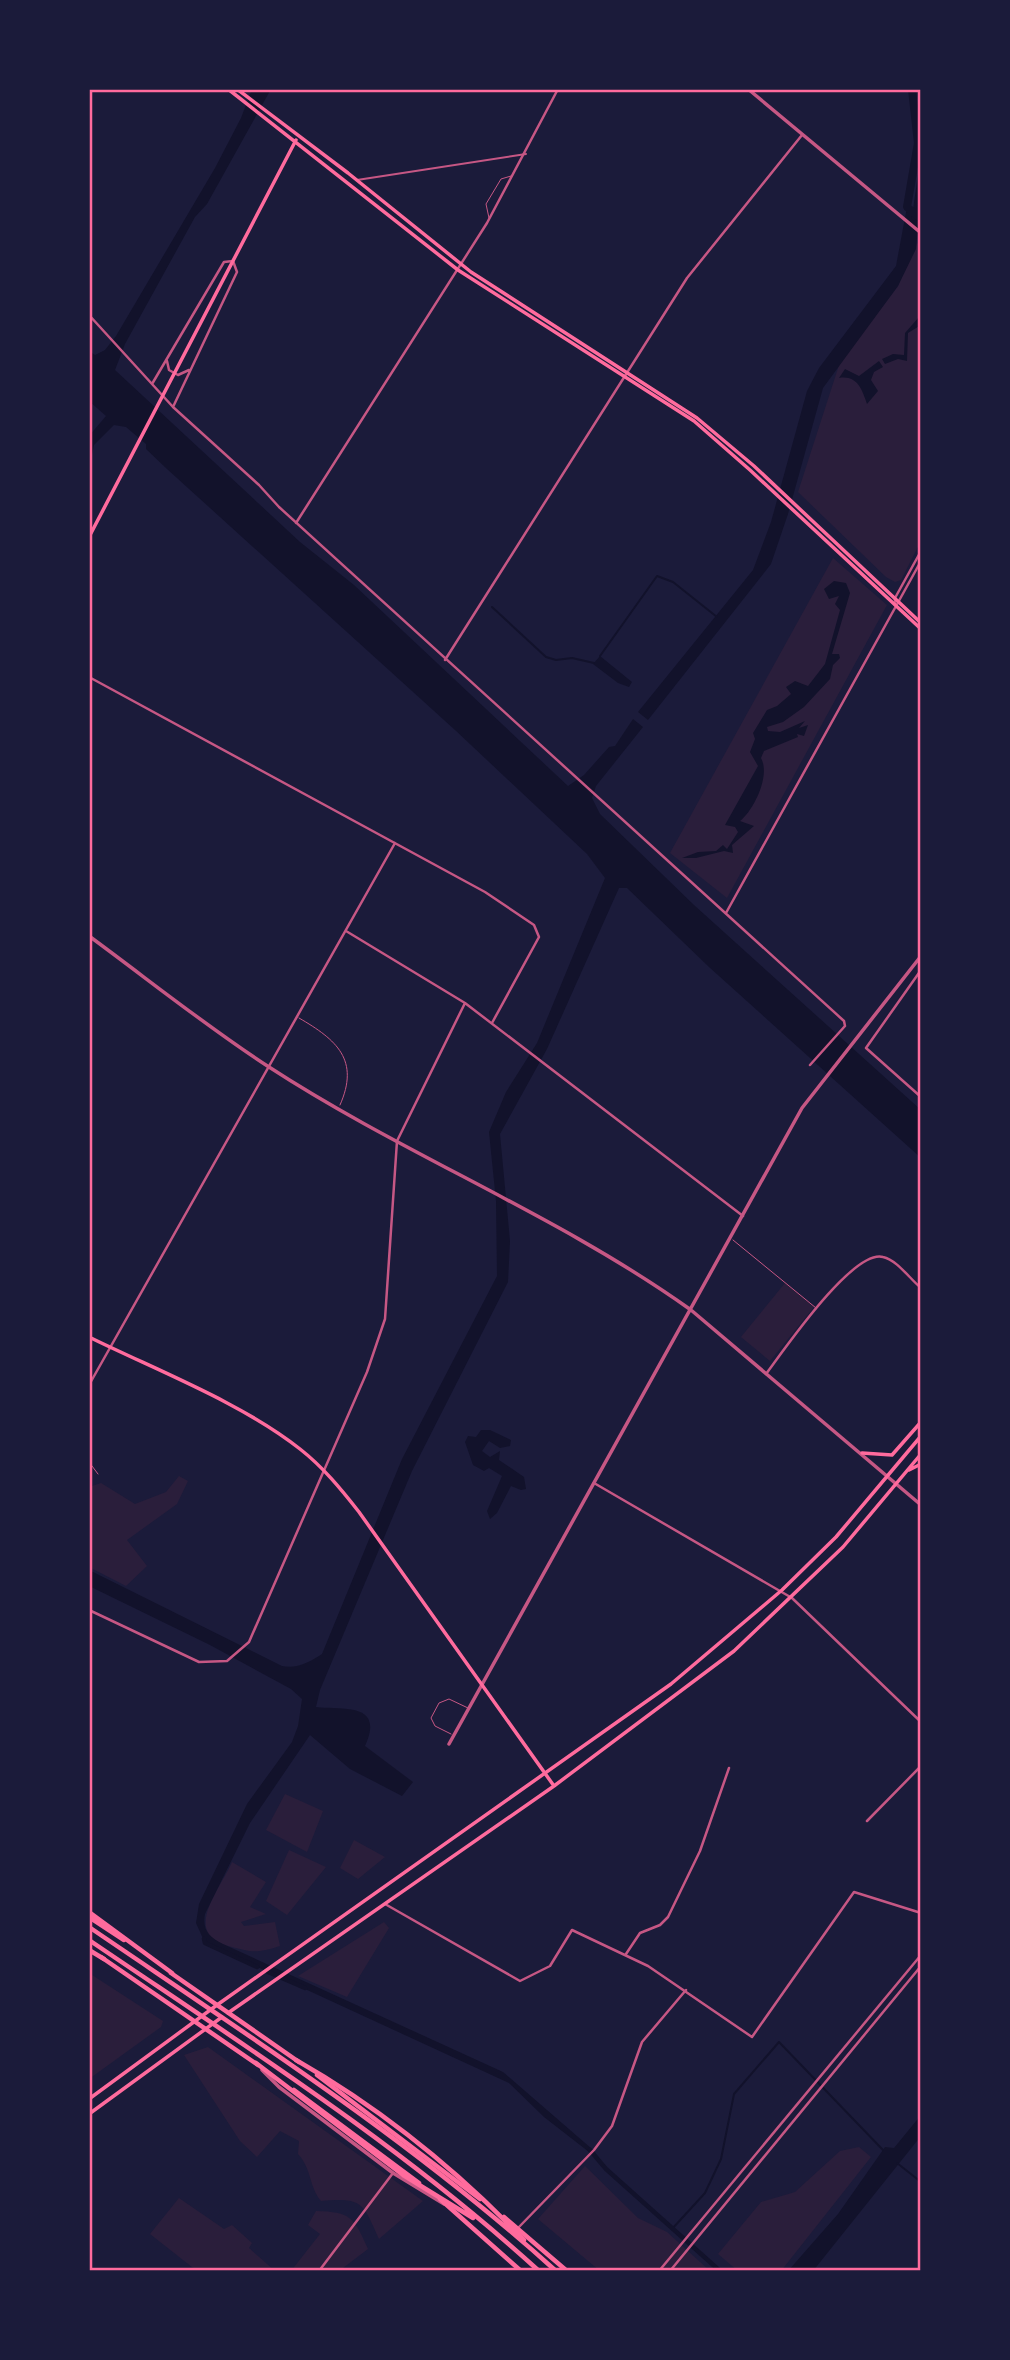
<svg xmlns="http://www.w3.org/2000/svg" width="1010" height="2360" font-family="'Alegreya Sans',sans-serif">
	<rect width="100%" height="100%" fill="#1b1b3a"/>
	<!-- green -->
	<path fill="#2a1e3b" d="M917,243L921,246V541L901,580L895,582L886,577L798,492L840,362L898,286Z
		M833,558L887,605L727,898L670,853Z
		M785,1283L814,1307L770,1361L741,1337Z
		M179,1476L188,1481L177,1504L127,1540L147,1566L126,1586L89,1567V1487L101,1483L135,1504L166,1492Z
		M285,1794L323,1811L307,1852L266,1830Z
		M354,1840L385,1857L358,1879L340,1868Z
		M289,1850L326,1867L287,1915L266,1901Z
		M232,1862L266,1882L250,1907L266,1914L241,1922L244,1926L275,1922L280,1946C255,1954 252,1952 228,1946C181,1933 221,1888 232,1862Z
		M384,1922L389,1928L347,1997L298,1976Z
		M89,1973L163,2021L161,2027L89,2079Z
		M208,2047L423,2201L379,2239C363,2203 363,2197 321,2201C309,2187 312,2169 298,2154L299,2141L280,2131L257,2157L240,2141L184,2055Z
		M859,2147L871,2157L781,2271H738L718,2254L761,2202L795,2192L840,2151Z
		M585,2166L638,2218L667,2232L710,2271H600L538,2219Z
		M179,2198L224,2229L232,2225L252,2243L249,2248L275,2271H197L150,2234Z
		M316,2211C351,2212 354,2217 368,2249L339,2271H291L320,2234L308,2225Z"/>
	<!-- water -->
	<path fill="#12122b" d="M252,89H271L207,204L195,217L125,344L115,370L300,542L354,585L568,786L584,775L609,747L615,746L633,719L643,727L596,786L592,798L600,814L694,905L921,1110V1158L709,967L627,888H619L547,1049L500,1134L510,1241L508,1282L412,1471L320,1690L316,1707C343,1710 385,1702 365,1746L413,1782L402,1796L350,1769L310,1735L250,1823L205,1914C202,1930 209,1937 223,1944L503,2072L592,2149L589,2152L544,2117L509,2083L205,1943L196,1923L199,1904L247,1804L292,1742L298,1726L302,1699L291,1689L210,1645L89,1586V1570L282,1666C297,1669 310,1662 322,1654L402,1459L497,1276L496,1201L489,1132L506,1092L537,1043L605,878L587,854L455,730L167,469L146,449V444L126,427L114,425L94,445L89,469V436L106,416L89,401V351L95,355L105,350L116,336L215,168L241,118Z
		M907,207L919,217L916,249L898,286L823,388L788,514L771,564L648,720L638,712L753,570L771,522L807,391L819,368L896,266Z
		M919,317L921,325L908,333L907,361L898,359L885,364L882,359L893,354L904,355L905,333Z
		M879,361L883,367L874,372L871,380L878,391L867,404C862,389 857,375 839,378L845,369L859,376Z
		M834,581L846,583L850,593L832,654H839L840,658L833,665L830,679L804,707L783,722L767,727L768,731L780,732L805,721L799,728L808,725L804,736L797,734L798,737L764,751L761,758C771,776 753,811 740,821L754,826L732,845L733,853L724,851L696,858H682L698,852L716,851L723,845L727,849L738,832L735,827L725,825L758,766L750,752L755,739L753,733L767,710L777,706L791,694L786,687L795,681L808,686L825,664L840,610L835,604L839,596L829,599L824,589Z
		M600,656L632,682L629,687L618,683L593,664Z
		M481,1430H490L511,1440L510,1446L500,1448L489,1441L482,1451L490,1457L500,1451L499,1460L524,1477L526,1489L521,1490L511,1486L497,1513L490,1519L487,1511L502,1476L489,1468L484,1471L473,1465L465,1442L468,1436L476,1437Z
		M921,2115V2136L813,2271H788L838,2214L885,2147L894,2148Z"/>
	<g fill="none" stroke-linecap="round" stroke-linejoin="round">
		<!-- stream -->
		<path stroke="#12122b" stroke-width="2" d="M492,607L546,657L556,660L572,658L594,663
			M600,656L657,576L673,582L717,617
			M897,2163L921,2182
			M672,2229L705,2193L721,2159L734,2094L779,2042L883,2150"/>
		<!-- canal -->
		<path stroke="#12122b" stroke-width="4.5" d="M919,89L921,105
			M914,218L921,170
			M204,1939L205,1943L257,1967
			M268,1972L305,1988
			M590,2150L606,2169L720,2271"/>
		<!-- river -->
		<path stroke="#12122b" stroke-width="8" d="M912,89L918,143L907,207L919,217L921,206"/>
		<!-- service -->
		<path stroke="#c65784" stroke-width="1" d="M489,218L486,204L501,179L511,176
			M299,1018C337,1040 360,1060 340,1105
			M733,1240L816,1308
			M89,1462L98,1474
			M451,1734L435,1726L431,1718L439,1703L449,1699L468,1708"/>
		<!-- pedestrian -->
		<path stroke="#c65784" stroke-width="2" d="M357,180L526,154"/>
		<!-- minor -->
		<path stroke="#c65784" stroke-width="2.5" d="M89,315L173,407L259,485L279,507L844,1021L845,1026L810,1065
			M167,361L169,370L178,375L189,370
			M152,384L224,262L233,261L237,272L173,407
			M296,523L487,223L558,89
			M895,605V598L921,551
			M445,660L687,278L802,135
			M89,677L485,892L534,925L539,937L492,1023
			M726,913L921,561
			M346,931L465,1003L743,1216
			M921,970L866,1048L921,1097
			M766,1374C784,1350 853,1249 883,1257C897,1260 910,1279 921,1288
			M89,1385L395,843
			M594,1483L792,1598L921,1722
			M89,1610L199,1662L227,1661L249,1642L367,1372L385,1319L397,1141L465,1003
			M867,1821L921,1766
			M385,1904L520,1981L550,1966L572,1930L648,1966L752,2037L854,1892L921,1913
			M626,1954L640,1933L660,1925L668,1917L700,1851L729,1768
			M518,2228L594,2150L612,2126L642,2042L686,1990
			M319,2271L393,2173
			M659,2271L921,1955
			M670,2271L921,1966"/>
		<!-- tertiary -->
		<path stroke="#c65784" stroke-width="3.5" d="M748,89L921,233
			M89,936C149,980 207,1027 269,1067C406,1156 558,1215 691,1310L921,1505
			M449,1744L802,1108L921,956
			M262,2070L279,2087L393,2173L444,2204"/>
		<!-- secondary -->
		<path stroke="#ff6b9d" stroke-width="3.5" d="M228,89L458,270L694,421L750,470L921,629
			M237,89L348,173L471,272L697,418L754,466L921,623
			M89,537L296,140
			M89,1337C156,1370 242,1403 300,1449C323,1467 341,1489 359,1512L554,1786
			M862,1453L892,1455L921,1422
			M909,1470L921,1464
			M228,2013L554,1786L734,1651L843,1547L921,1454
			M89,2099L217,2005L671,1684L782,1590L836,1537L921,1436
			M89,2114L222,2017"/>
		<!-- primary -->
		<path stroke="#ff6b9d" stroke-width="4.5" d="M89,1917L124,1940
			M101,1957L258,2065
			M171,1973L299,2062
			M317,2075L480,2199
			M294,2090L419,2183
			M440,2199L521,2271
			M504,2217L567,2271"/>
		<!-- trunk -->
		<path stroke="#ff6b9d" stroke-width="4.5" d="M89,1912L172,1973
			M89,1927C249,2036 412,2141 556,2271
			M89,1940C242,2044 401,2145 539,2271
			M89,1950L104,1959
			M296,2060C380,2108 457,2170 524,2240
			M256,2063L403,2175L473,2218"/>
	</g>
	<!-- border -->
	<rect width="1010" height="2360" fill="none" stroke="#1b1b3a" stroke-width="182"/>
	<rect x="91" y="91" width="828" height="2178" fill="none" stroke="#ff6b9d" stroke-width="2.5"/>
</svg>
